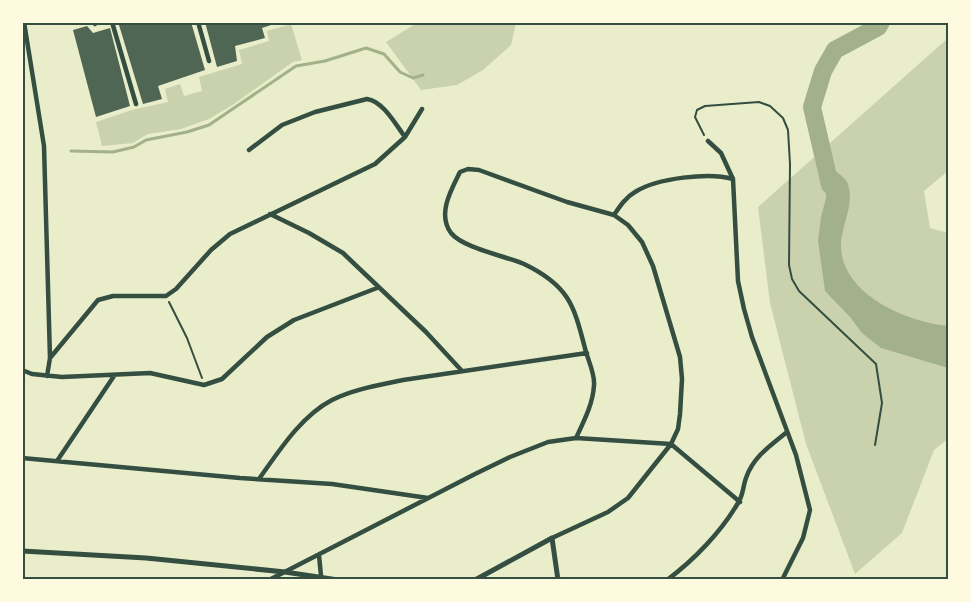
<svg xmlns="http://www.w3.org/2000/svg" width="971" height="602" font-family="'Alegreya Sans',sans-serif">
	<rect width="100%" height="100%" fill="#e9edc9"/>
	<!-- green -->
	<path fill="#cad2ad" d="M417,23V22L516,23L511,45L483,70L457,85L421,90L386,42Z
		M291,24L302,60L293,62L234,104L209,119L181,129L148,134L133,143L102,146L96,122L132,110L168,102L165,89L180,84L184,96L202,91L199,77L242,64L239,50L269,41L267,31Z
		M948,38V171L924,191L930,228L948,233V439L934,450L902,533L855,574L806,444L770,303L758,207Z"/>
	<!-- water -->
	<path fill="#a3b18a" d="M825,164C832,169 845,176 848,184C855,207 840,226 841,248C844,296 908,322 948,326V368L881,348L862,333L850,317L825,291L818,241L821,217L826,198Z"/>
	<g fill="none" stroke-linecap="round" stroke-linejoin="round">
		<!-- stream -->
		<path stroke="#a3b18a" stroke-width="3" d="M71,151L113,152L134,147L146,140L187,132L209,125L296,66L325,61L366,48L384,54L400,72L413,78L423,75"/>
		<!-- river -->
		<path stroke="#a3b18a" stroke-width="18" d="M830,185L812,107L823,71L835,50L878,27L881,22"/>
	</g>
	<!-- building -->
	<path fill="#4f6655" d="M129,22H191L205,70L158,86L162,99L143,104L119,25Z
		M205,22H274V24L262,28L265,38L235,46L237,61L217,67Z
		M87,26L93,33L110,28L130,106L96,117L73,30Z"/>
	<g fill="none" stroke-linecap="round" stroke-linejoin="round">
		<!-- path -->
		<path stroke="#344e41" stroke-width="2" d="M704,135L695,117L697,110L705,106L759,102L770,106L783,118L788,130L790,164L789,265L792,279L799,291L876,364L882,403L875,445
			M169,302L187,338L202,378"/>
		<!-- minor -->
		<path stroke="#344e41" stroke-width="4.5" d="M24,22L44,146L50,358L47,376
			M112,22L136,104
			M198,22L209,61
			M95,24L98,22
			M708,141L721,153L733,179L738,281L744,309L752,337L796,455L810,510L803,538L782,580
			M249,150L282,125L315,112L367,99C383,101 396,125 405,137
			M270,214L309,233L343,253L426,332L462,371
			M614,215C620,206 626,197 635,192C657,178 709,172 733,179
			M50,358L98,300L113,296H166L176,289L211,250L230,234L375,164L405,137L422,109
			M22,370L32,374L62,377L150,373L204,385L222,379L267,337L294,320L377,288
			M22,458L240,478L332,484L428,498
			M57,461L114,376
			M259,479C279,451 301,416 332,400C354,389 380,385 403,380L587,353
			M552,538L608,512L628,498L671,444L678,429L680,414L682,379L680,357L653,266L642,242L628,225L614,215L567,202L479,170L468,169L460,172C451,190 437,214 451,233C463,248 505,256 524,264C570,286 574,306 586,352C589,362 595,375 594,385C593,404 584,421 576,438
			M319,555L321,576
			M269,580L475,474L510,457L548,442L576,438L671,444L740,502
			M667,580C694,560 721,532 738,503C743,496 743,486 746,478C753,457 771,445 787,432"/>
		<!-- tertiary -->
		<path stroke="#344e41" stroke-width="5" d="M22,551L146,558L285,572L338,580
			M475,580L552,538L558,580"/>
	</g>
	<!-- border -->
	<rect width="971" height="602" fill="none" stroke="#fefae0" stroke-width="48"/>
	<rect x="24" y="24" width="923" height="554" fill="none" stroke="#344e41" stroke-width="2"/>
</svg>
